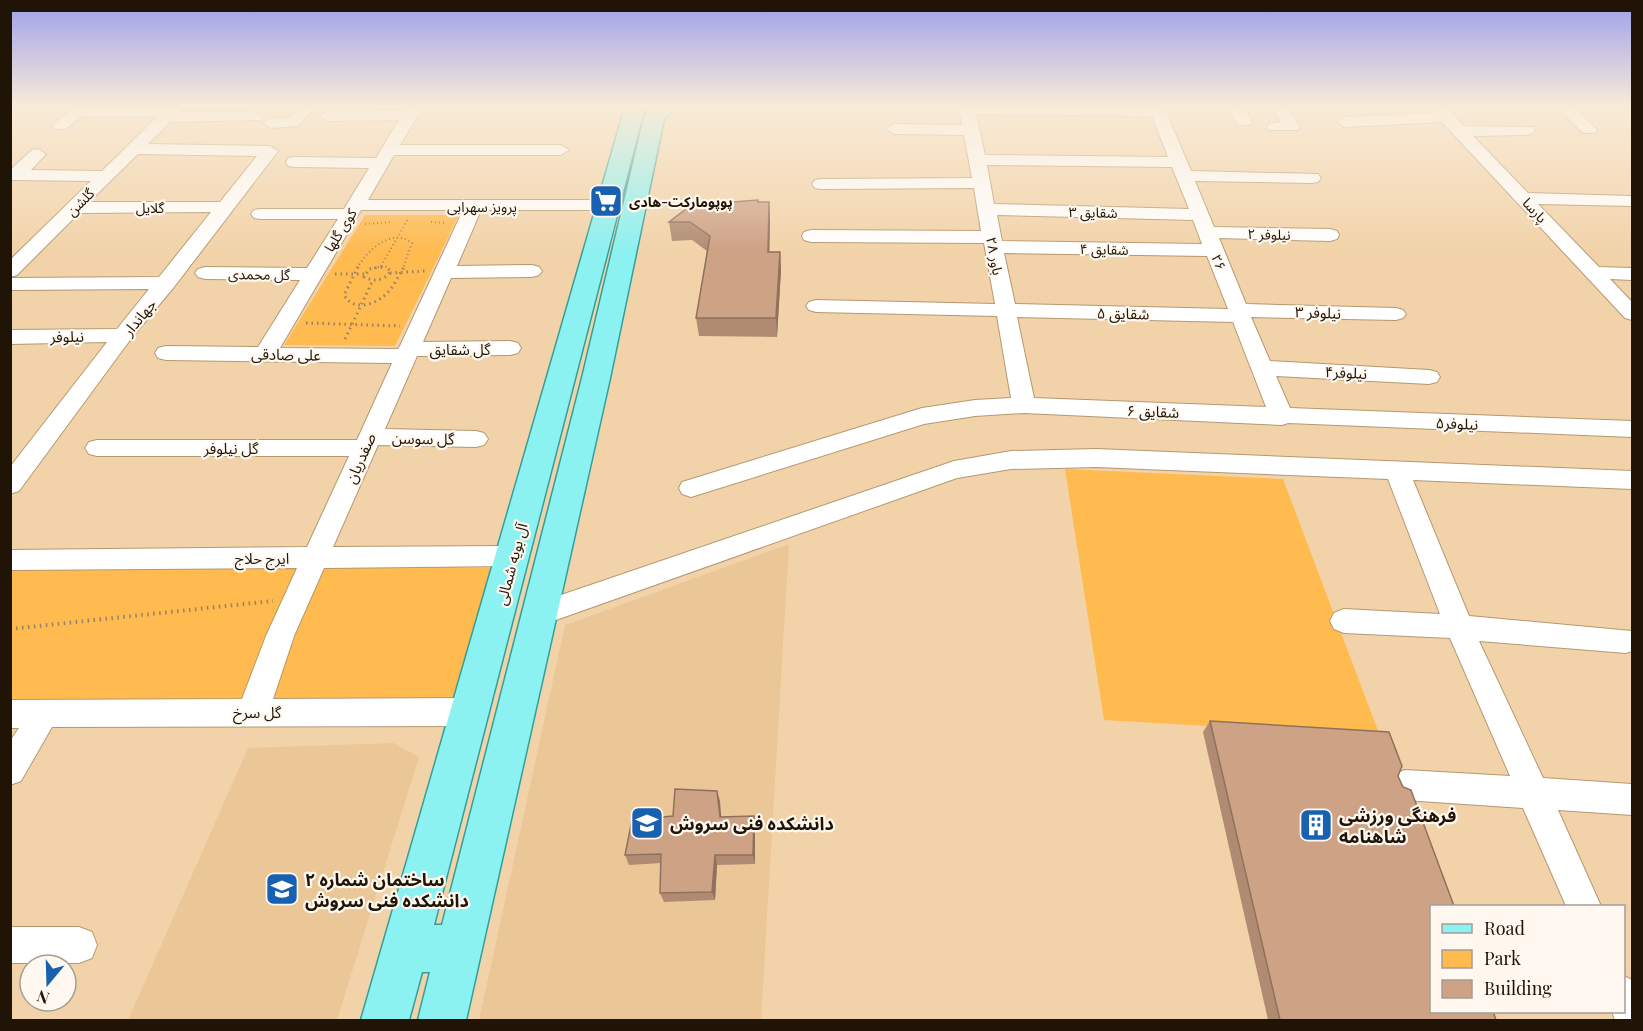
<svg xmlns="http://www.w3.org/2000/svg" width="1643" height="1031" font-family="'Playfair Display','Noto Sans Arabic',serif">
	<rect width="100%" height="100%" fill="#f2d3a9"/>
	<!-- built -->
	<path fill="#ebc797" d="M789,544L761,1020H479L565,625Z
		M394,743L419,757L337,1020H128L248,748Z"/>
	<!-- green -->
	<path fill="#ffba50" d="M365,215H459L395,346L284,345Z
		M1065,469L1283,479L1380,736L1104,720Z
		M340,565L492,568L454,698L11,702L10,567Z"/>
	<g fill="none" stroke-linecap="round" stroke-linejoin="round">
		<!-- minor casing -->
		<g stroke="#b59870" stroke-width="2">
			<path id="minor" d="M73,107H184L180,112H254L262,117L260,120L170,122L148,144L270,146L278,151L174,287L130,340L19,491L10,494V467L107,342L10,344V330L117,329L149,289L10,290V278L159,277L211,212L79,213L17,275L10,277V260L91,181L10,180V170L32,150L38,149L46,154L31,170L102,171L157,117L81,116L66,129H54L52,126ZM138,154L257,156L220,202H89Z
				M299,107H316L298,126L271,128L263,123L271,118H288Z
				M407,107H423L400,145H561L569,150L561,155H394L368,200H609L615,201L618,205L615,209L609,210H481L457,266L532,265L539,267L542,271L539,275L532,277L451,278L423,342L510,341L518,343L521,348L518,353L510,355L417,356L385,429L476,431L484,433L488,439L484,445L476,447L378,445L333,547L513,546L522,549L526,556L522,563L513,566L324,568L294,636L273,699L470,698L481,702L485,712L481,722L470,726L52,727L21,781L10,785V741L19,728H10V700L242,699L266,636L297,568L10,570V550L307,547L349,456H97L89,454L85,448L89,442L97,440H357L392,363L166,360L158,358L155,353L158,348L166,346L258,347L300,280L205,279L198,277L195,273L198,269L205,267L307,268L338,219H260L254,218L251,214L254,210L260,209H344L369,168L294,167L288,166L286,162L288,158L294,157L376,158L399,120L328,121L320,116L328,111L405,110ZM361,210H463L400,346L398,349L280,348Z
				M959,107H1164L1191,171L1318,174L1321,178L1318,182L1312,183L1195,181L1214,227L1330,229L1337,231L1339,235L1337,239L1330,241L1219,238L1246,304L1396,308L1403,310L1406,314L1403,318L1396,320L1251,317L1270,361L1429,370L1437,372L1440,377L1437,382L1429,384L1276,376L1290,408L1632,421V437L1288,423L1282,425L1024,413L975,416L924,424L691,497L682,494L679,488L682,482L922,408L975,400L1011,398L997,316L816,312L809,310L806,306L809,302L816,300L995,304L984,243L811,242L804,240L802,236L804,232L811,230L981,231L974,188L821,189L815,188L812,184L815,180L821,179L972,178L964,135L894,134L886,129L894,124L962,125ZM976,114L1152,116L1168,157L985,155ZM987,165L1172,167L1189,209L994,204ZM997,215L1193,220L1202,244L1002,241ZM1004,253L1207,256L1228,309L1015,304ZM1017,317L1233,322L1266,407L1034,398Z
				M1228,107H1244L1252,122L1250,125H1238Z
				M1271,107H1287L1300,127L1298,130H1269L1267,127L1269,124L1281,122Z
				M1429,107H1446L1464,126L1533,127L1535,130L1533,133L1527,135L1473,136L1528,193L1632,196V206L1538,204L1599,267L1632,268V280L1610,279L1632,302V320L1625,318L1442,122L1345,127L1337,122L1345,117L1434,113Z
				M1557,107H1574L1597,130L1595,133H1583Z
				M1096,449L1632,471V489L1413,480L1469,616L1632,631V651L1626,653L1479,641L1543,778L1632,784V815L1558,810L1601,906H1566L1523,808L1405,800L1394,796L1389,785L1394,774L1405,770L1510,776L1450,638L1344,633L1334,629L1330,621L1334,613L1344,609L1440,614L1388,479L1096,467L1011,469L957,478L539,626L529,622L525,614L529,606L954,461L1011,451Z
				M10,927H79L92,932L97,945L92,958L79,963H10Z
				M1624,976L1632,980V1020H1615L1612,1012H1624Z"/>
		</g>
		<!-- major casing -->
		<g stroke="#349e98" stroke-width="3">
			<path id="major" d="M625,107H645L434,925H442L582,378L644,117L652,107H677L664,119L610,378L466,1020H418L430,972H422L409,1020H361Z"/>
		</g>
		<!-- path-far2 -->
		<path stroke="#988263" stroke-width="2" stroke-dasharray="1 3" stroke-linecap="butt" d="M431,222L447,223
			M365,224L391,222
			M381,266L408,219
			M357,268C367,251 391,227 412,243L403,268
			M374,268L385,266L388,268"/>
		<!-- path-far1 -->
		<path stroke="#988263" stroke-width="3" stroke-dasharray="1.5 4" stroke-linecap="butt" d="M358,267L344,295C354,313 378,304 389,291C395,284 399,275 404,267
			M382,267L369,269L364,277C374,282 384,281 391,271L386,267
			M390,273L425,271
			M335,274H364
			M306,323L400,326
			M345,339L373,280"/>
		<!-- path -->
		<path stroke="#988263" stroke-width="4" stroke-dasharray="1.5 4.5" stroke-linecap="butt" d="M10,629L273,601"/>
		<!-- minor -->
		<use href="#minor" fill="#fff" fill-rule="evenodd"/>
		<!-- major -->
		<use href="#major" fill="#8cf1f1" fill-rule="evenodd"/>
	</g>
	<!-- wall -->
	<path fill="#b08b72" d="M769,202L770,220L769,252H780L781,270L777,337L699,336L696,318L707,251L692,240L672,241L669,222L719,203Z
		M1210,721L1398,776L1496,1020H1268L1203,732Z
		M717,791L721,817L755,826V864L717,865L715,900L664,902L660,893L661,863L629,865L625,855L673,816Z"/>
	<!-- shaded-wall -->
	<path fill="#90715d" d="M769,202L770,220L769,270L768,252Z
		M780,252L781,270L777,337L776,318Z
		M717,791L720,801L722,827L720,817Z
		M754,816L755,826V864L753,855Z
		M715,855L717,865L715,900L712,892Z"/>
	<!-- building -->
	<path fill="#cda285" stroke="#90715d" stroke-width="1.5" d="M758,200V202H769L768,252H780L776,318H696L710,236L690,222H669L694,203L701,201L719,203Z
		M1210,721L1389,732L1402,766L1398,776L1403,787L1411,790L1454,906H1431V1011H1493L1496,1020H1280Z
		M675,789L717,791L720,817L754,816L753,855H715L712,892L660,893L661,854L625,855L632,820L673,816Z"/>
	<!-- sky -->
	<linearGradient id="sky" x2="0" y2="1"><stop stop-color="#9da0eb"/><stop offset="0.42" stop-color="#f9ebd8"/><stop offset="1" stop-color="#f9ebd8" stop-opacity="0"/></linearGradient>
	<rect width="1643" height="252" fill="url(#sky)"/>
	<!-- icons -->
	<defs>
		<g id="supermarket-square" transform="scale(1.725)"><rect x="-9" y="-9" width="18" height="18" rx="4" fill="#1860b0" stroke="#fef8f0"/><path d="M-6-5.5h2.5l.6 2H6L4.5 2H-2.5L-4.4-4H-6ZM-1.5 3.2a1.3 1.3 0 1 0 .1 0ZM3 3.2a1.3 1.3 0 1 0 .1 0Z" fill="#fff"/></g>
		<g id="university-square" transform="scale(1.725)"><rect x="-9" y="-9" width="18" height="18" rx="4" fill="#1860b0" stroke="#fef8f0"/><path d="M0-5L7-2L0 1L-7-2ZM-4 1L0 2.5L4 1V4Q0 6-4 4Z" fill="#fff"/></g>
		<g id="building-square" transform="scale(1.725)"><rect x="-9" y="-9" width="18" height="18" rx="4" fill="#1860b0" stroke="#fef8f0"/><path d="M-4-6H4V6H1V3H-1V6H-4ZM-2.5-4.3h1.7v1.8h-1.7ZM.8-4.3h1.7v1.8H.8ZM-2.5-1h1.7V.8h-1.7ZM.8-1h1.7V.8H.8Z" fill="#fff"/></g>
	</defs>
	<g fill-rule="evenodd">
		<use href="#supermarket-square" x="606" y="201"/>
		<use href="#university-square" x="647" y="823"/>
		<use href="#building-square" x="1316" y="825"/>
		<use href="#university-square" x="282" y="889"/>
	</g>
	<g text-anchor="middle" dominant-baseline="central" stroke-width="4.5" stroke-linejoin="round" paint-order="stroke">
		<!-- far-poi labels -->
		<g font-size="14" font-weight="bold" fill="#1f1405" stroke="#fef8f0" text-anchor="start">
			<text x="629" y="201">پوپومارکت-هادی</text>
		</g>
		<!-- far-street labels -->
		<g font-size="14" fill="#1f1405" stroke="#fef8f0">
			<text transform="translate(80 202) rotate(-45)">گلشن</text>
			<text x="482" y="206">پرویز سهرابی</text>
			<text x="150" y="207">گلایل</text>
			<text transform="translate(1535 210) rotate(47)">پارسا</text>
			<text transform="translate(1093 212) rotate(1)">شقایق ۳</text>
			<text transform="translate(340 230) rotate(-58)">کوی گلها</text>
			<text transform="translate(1269 234) rotate(1)">نیلوفر ۲</text>
			<text transform="translate(1104 249) rotate(1)">شقایق ۴</text>
			<text transform="translate(995 256) rotate(79)">باور ۲۸</text>
			<text transform="translate(1219 262) rotate(68)">۲۶</text>
			<text transform="translate(259 274) rotate(1)">گل محمدی</text>
		</g>
		<!-- street labels -->
		<g font-size="15" fill="#1f1405" stroke="#fef8f0">
			<text transform="translate(1318 312) rotate(2)">نیلوفر ۳</text>
			<text transform="translate(1123 313) rotate(1)">شقایق ۵</text>
			<text transform="translate(139 317) rotate(-50)">جهاندار</text>
			<text transform="translate(67 336) rotate(-1)">نیلوفر</text>
			<text x="460" y="349">گل شقایق</text>
			<text transform="translate(286 354) rotate(1)">علی صادقی</text>
			<text transform="translate(1346 372) rotate(3)">نیلوفر۴</text>
			<text transform="translate(1153 411) rotate(2)">شقایق ۶</text>
			<text transform="translate(1457 423) rotate(2)">نیلوفر۵</text>
			<text transform="translate(423 438) rotate(1)">گل سوسن</text>
			<text x="231" y="448">گل نیلوفر</text>
			<text transform="translate(360 458) rotate(-66)">صفدریان</text>
			<text x="262" y="558">ایرج حلاج</text>
			<text transform="translate(511 564) rotate(-75)">آل بویه شمالی</text>
			<text x="257" y="712">گل سرخ</text>
		</g>
		<!-- near-poi labels -->
		<g font-size="18" font-weight="bold" fill="#1f1405" stroke="#fef8f0" text-anchor="start">
			<text x="1339" y="815">فرهنگی ورزشی<tspan x="1339" dy="21">شاهنامه</tspan></text>
			<text x="670" y="823">دانشکده فنی سروش</text>
			<text x="305" y="879">ساختمان شماره ۲<tspan x="305" dy="21">دانشکده فنی سروش</tspan></text>
		</g>
	</g>
	<!-- border -->
	<rect width="1643" height="1031" fill="none" stroke="#1f1405" stroke-width="24"/>
	<!-- legend -->
	<rect x="1430" y="905" width="195" height="108" fill="#fef8f0" stroke="#a59d92" stroke-width="1.5"/>
	<rect x="1442" y="924" width="30" height="9" fill="#8cf1f1" stroke="#a59d92" stroke-width="1.5"/>
	<text x="1484" y="935" font-size="18" fill="#1f1405">Road</text>
	<rect x="1442" y="950" width="30" height="18" fill="#ffba50" stroke="#a59d92" stroke-width="1.5"/>
	<text x="1484" y="965" font-size="18" fill="#1f1405">Park</text>
	<rect x="1442" y="980" width="30" height="18" fill="#cda285" stroke="#a59d92" stroke-width="1.5"/>
	<text x="1484" y="995" font-size="18" fill="#1f1405">Building</text>
	<!-- north arrow -->
	<g transform="translate(48 983) rotate(199)"><circle r="28" fill="#fef8f0" stroke="#a59d92" stroke-width="1.5"/>
	<path d="M0-4.5L10 22L0 15L-10 22Z" fill="#1860b0"/>
	<text y="-9" font-size="16" font-weight="bold" text-anchor="middle" fill="#1f1405">N</text>
	</g>
</svg>
